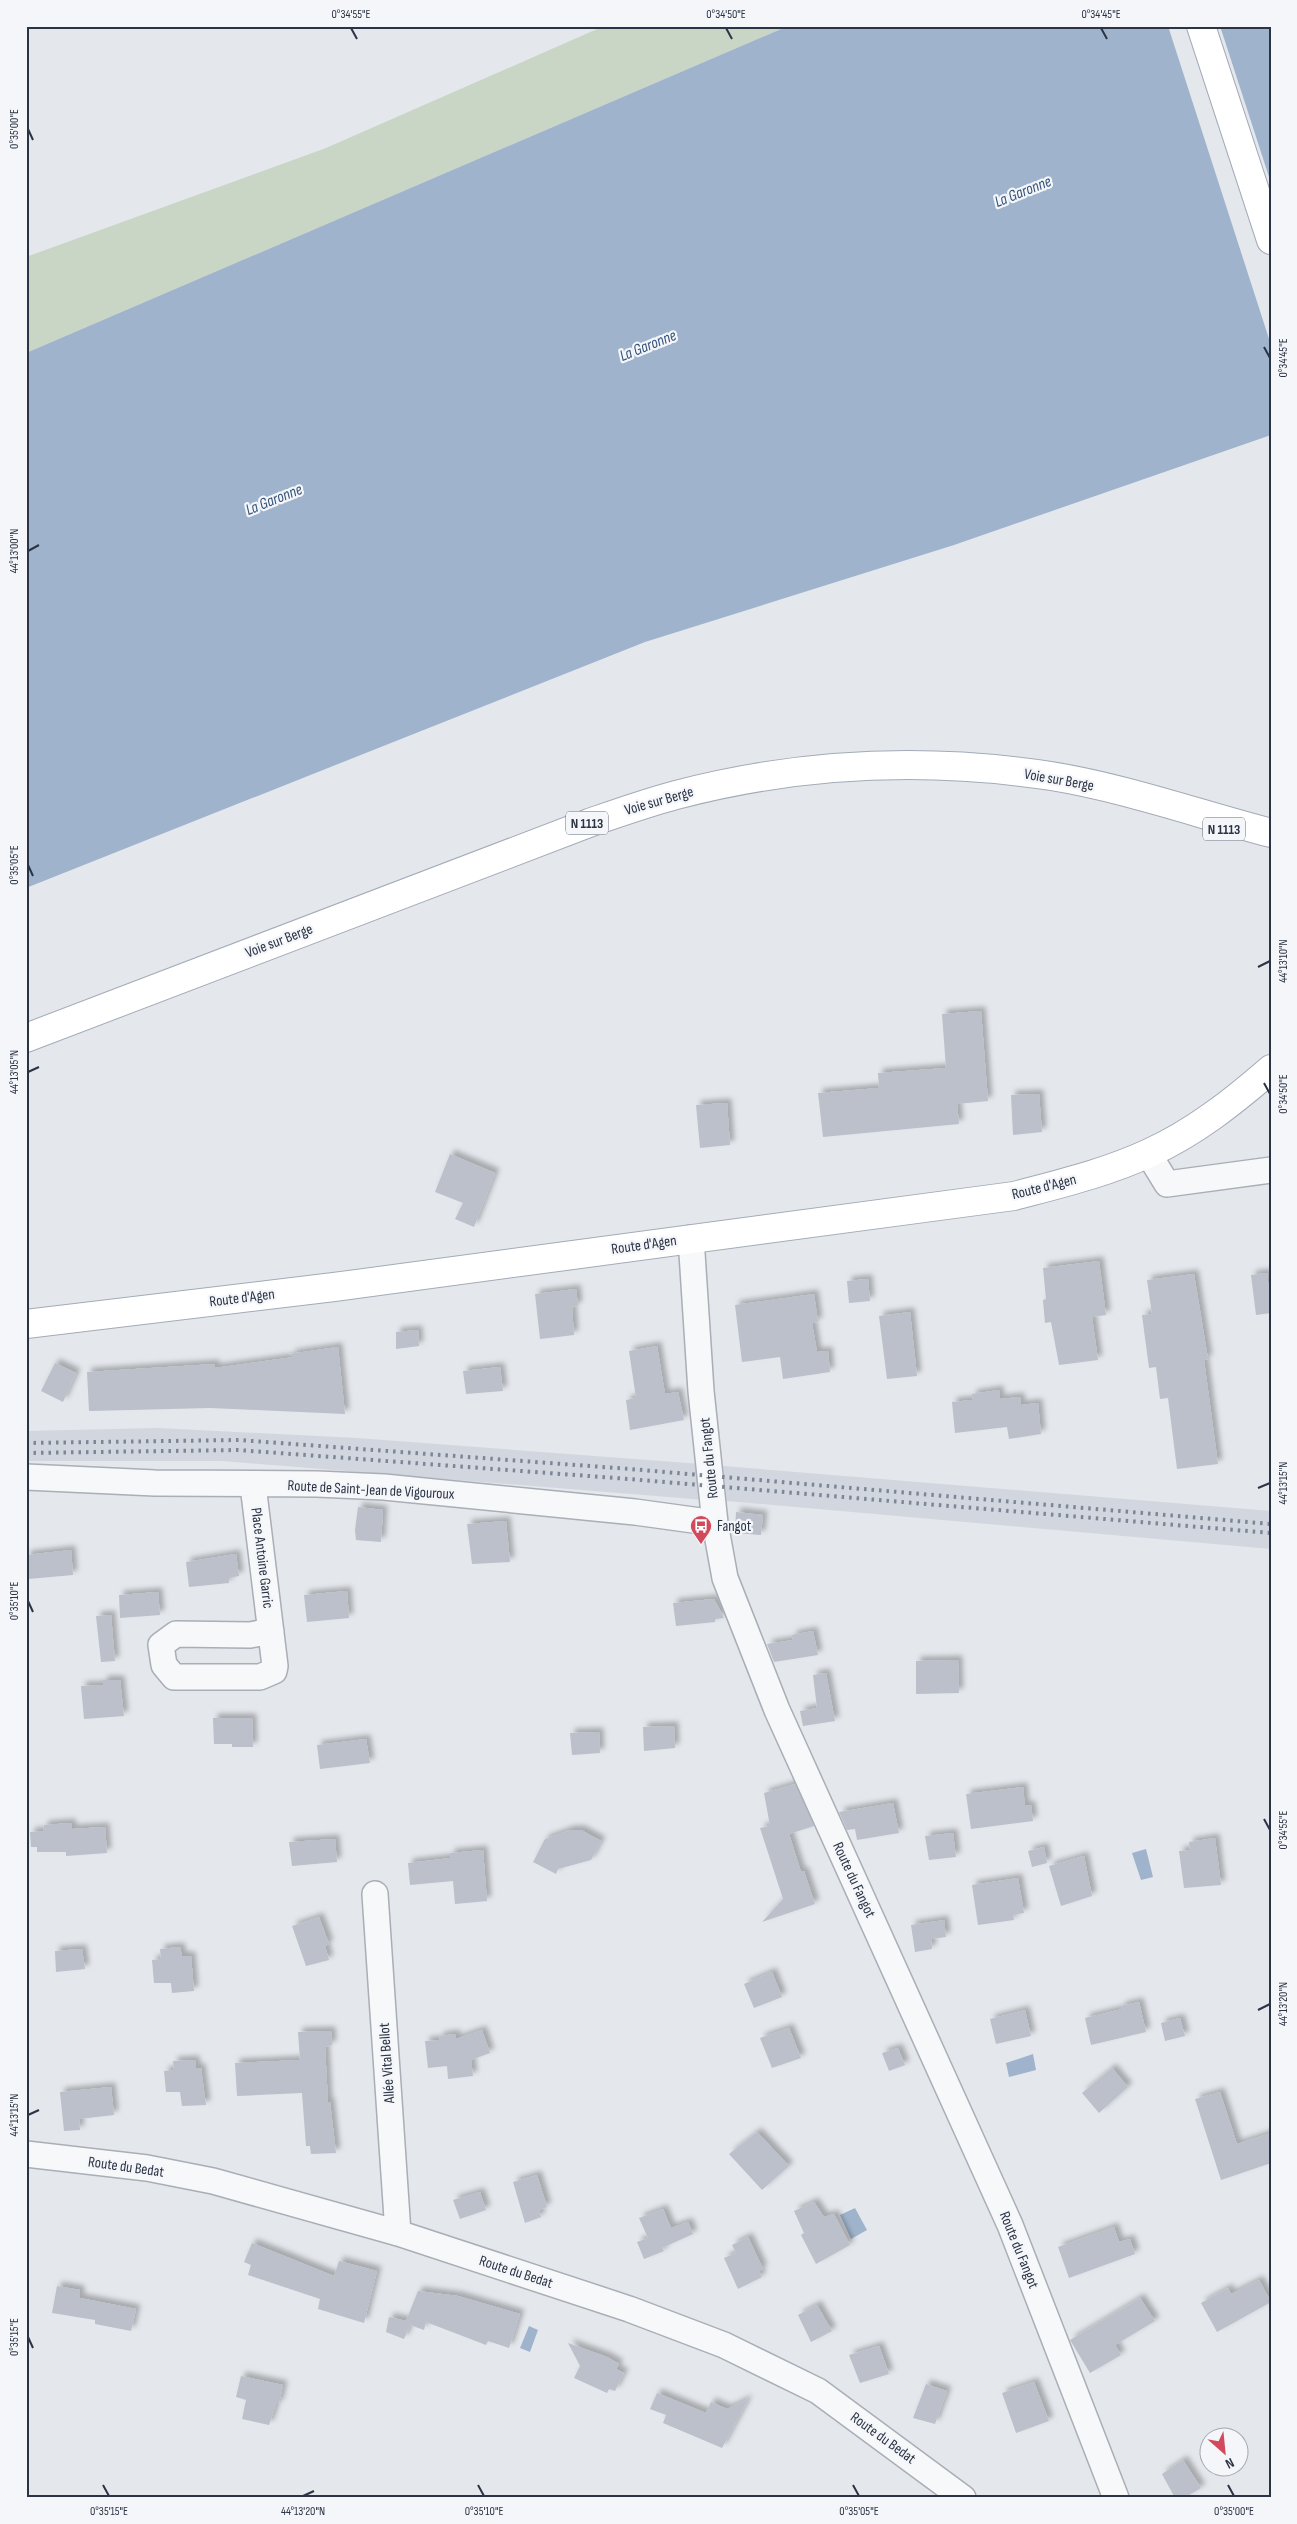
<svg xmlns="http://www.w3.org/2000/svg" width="1297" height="2524" font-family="'Sofia Sans Condensed',sans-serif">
	<defs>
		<filter id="shadow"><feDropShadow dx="4.5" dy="-4.5" stdDeviation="2.5" flood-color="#0004"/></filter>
	</defs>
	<rect width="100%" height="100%" fill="#e4e7ec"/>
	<!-- built -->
	<path fill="#d2d6de" d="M158,1428L357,1438L701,1464L705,1500L222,1461H26V1431Z
		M723,1466L1271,1511V1549L727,1501Z"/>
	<!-- green -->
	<path fill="#c9d6c5" d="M604,26H788L26,353V257L326,148Z"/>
	<!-- water -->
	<path fill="#9fb4cc" d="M788,26H1271V435L954,545L645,642L26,888V353Z
		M1146,1849L1153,1877L1141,1880L1132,1853Z
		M1033,2054L1036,2070L1009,2077L1006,2063Z
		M855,2208L867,2230L851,2239L840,2215Z
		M529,2326L538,2330L530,2352L520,2348Z"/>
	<!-- pier -->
	<path fill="#e4e7ec" d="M1168,26H1220L1271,183V345Z"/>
	<!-- building -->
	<path fill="#bbc0ca" filter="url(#shadow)" d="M981,1011L988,1101L957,1104L959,1124L823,1137L818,1093L879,1088L878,1073L946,1068L942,1014Z
		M1039,1094L1042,1132L1013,1135L1011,1095Z
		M727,1103L730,1145L700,1148L696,1105Z
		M450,1154L495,1173L474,1227L455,1219L463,1203L435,1192Z
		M1099,1261L1106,1315L1092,1317L1098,1360L1059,1365L1051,1322L1045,1323L1043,1300L1046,1299L1043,1268Z
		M1267,1273L1268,1282H1271V1313L1256,1315L1251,1275Z
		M1194,1274L1208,1359L1204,1360L1218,1464L1177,1469L1168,1398L1160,1399L1156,1367L1149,1368L1142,1315L1152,1314L1147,1280Z
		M868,1279L870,1301L849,1303L847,1281Z
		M576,1289L578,1305L572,1308L574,1335L540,1339L535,1294Z
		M814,1294L818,1322L812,1323L817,1352L828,1351L830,1372L783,1379L780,1357L742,1362L735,1305Z
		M910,1312L917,1376L887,1379L879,1316Z
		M418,1330L419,1346L396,1349V1332Z
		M657,1346L665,1394L678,1392L684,1420L630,1430L626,1400L636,1398L629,1351Z
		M338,1347L345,1414L210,1408L89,1411L87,1372L215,1364V1368L294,1357L289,1354Z
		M55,1363L76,1373L63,1402L41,1391Z
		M500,1367L503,1391L466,1394L463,1371Z
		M999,1390L1000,1399L1020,1397L1021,1405L1038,1403L1041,1434L1009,1439L1007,1427L955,1433L952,1402L973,1400L972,1394Z
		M358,1507L383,1510L381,1542L356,1540L355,1530Z
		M736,1512L763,1515L761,1535L735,1533Z
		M506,1521L510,1562L472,1564L467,1524Z
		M71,1550L73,1575L28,1579L26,1555Z
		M236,1554L239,1576L229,1578V1583L189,1587L186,1562Z
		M347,1591L349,1618L307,1622L304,1595Z
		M158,1592L160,1615L120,1618L119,1595Z
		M714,1599L724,1618L715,1619V1622L676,1626L673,1603Z
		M111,1615L115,1661L101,1662L96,1616Z
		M813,1631L818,1655L774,1662L767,1644L793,1640L792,1635Z
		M958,1660L959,1693L916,1694V1661Z
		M826,1673L835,1721L803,1726L800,1711L817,1708L813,1675Z
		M103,1680H120L124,1716L84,1719L81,1686L103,1685Z
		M213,1718H252L253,1747H232V1744H214Z
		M674,1726L675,1748L644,1751L643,1727Z
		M599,1732L600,1753L572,1755L570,1733Z
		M366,1739L370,1763L320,1769L317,1745Z
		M795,1784L814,1826L789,1834L801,1872L804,1871L815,1904L762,1922L783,1899L760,1828L770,1826L764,1793Z
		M1023,1787L1025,1806L1031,1805L1033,1821L971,1829L966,1794Z
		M893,1803L899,1833L857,1840L855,1829L847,1830L839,1812Z
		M71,1823L72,1829L105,1827L107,1853L66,1856V1852H37V1847H31L30,1832L43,1831L44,1825Z
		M570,1830H581L601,1841L591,1860L558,1869L556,1874L533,1862L545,1839Z
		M953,1833L956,1857L929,1860L925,1836Z
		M1215,1838L1221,1885L1184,1888L1179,1851L1190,1850L1189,1842Z
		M335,1839L337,1862L292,1866L289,1842Z
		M1044,1847L1047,1863L1032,1867L1028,1851Z
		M483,1850L487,1901L455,1904L453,1881L410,1885L408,1863L451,1858L450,1853Z
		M1084,1856L1092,1896L1061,1906L1049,1866Z
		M1018,1878L1024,1913L1013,1915L1014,1920L978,1925L972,1885Z
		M319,1917L329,1944L325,1946L329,1960L306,1966L292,1926Z
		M944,1920L946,1937L931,1939L932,1949L915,1952L911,1925Z
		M180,1947L182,1956H191L194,1991L172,1993L171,1983H154L152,1960L161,1959L160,1949Z
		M82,1949L85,1969L56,1972L55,1951Z
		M772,1972L782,1997L754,2008L744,1984Z
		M1139,2002L1146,2032L1091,2045L1085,2018L1122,2009L1121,2006Z
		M1025,2010L1031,2036L996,2044L990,2019Z
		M1180,2018L1185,2036L1165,2041L1161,2023Z
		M789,2028L801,2058L772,2068L760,2038Z
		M482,2030L490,2053L471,2060L473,2076L448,2079L447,2066L428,2068L425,2041L440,2040L439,2036L456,2034V2039Z
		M331,2031L332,2045L325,2047L328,2102H330L336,2153L311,2154L310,2146H306L302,2093L237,2096L235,2063L300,2060L298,2032Z
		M898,2048L905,2065L889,2071L882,2053Z
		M195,2060L196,2068H201L206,2105L182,2106L180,2092H166L164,2071L174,2070L173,2061Z
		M1112,2068L1128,2087L1099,2113L1082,2093Z
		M111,2087L114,2115L79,2119L80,2130L64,2131L60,2092Z
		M1220,2092L1237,2144L1271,2133V2163L1221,2180L1195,2099Z
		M757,2132L789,2166L762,2190L729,2154Z
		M537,2175L547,2207L539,2210L541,2217L525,2223L513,2182Z
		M480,2192L486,2210L460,2219L453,2200Z
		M814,2202L824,2217L834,2214L850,2245L816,2264L801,2235L804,2233L794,2211Z
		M663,2209L671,2228L688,2222L693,2234L662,2248L664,2251L644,2259L637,2242L648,2238L639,2218Z
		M1114,2227L1119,2242L1130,2239L1135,2254L1069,2278L1058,2247Z
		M748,2237L763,2269L759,2271L762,2277L738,2289L724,2258L736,2253L732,2245Z
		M252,2243L334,2276L339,2261L377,2271L364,2323L318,2309L320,2299L248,2275L251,2265L244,2262Z
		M1259,2280L1271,2302L1217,2332L1201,2303L1228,2288L1231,2294Z
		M57,2286L80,2290V2298L136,2309L131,2331L95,2324V2320L52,2313Z
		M418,2291L458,2296L520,2314L509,2348L488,2341L486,2345L426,2322L424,2330L410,2325L404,2339L386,2332L389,2317L406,2321Z
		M1140,2298L1155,2321L1115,2345L1121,2355L1090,2373L1070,2340Z
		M817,2305L832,2331L811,2342L798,2315Z
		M568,2343L607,2357L619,2364L616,2369L624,2373L615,2391L609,2389L607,2393L574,2378L580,2366Z
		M879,2346L889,2374L860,2383L849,2355Z
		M241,2376L283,2385L279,2404H276L269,2425L242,2419L246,2400L236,2397Z
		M1034,2382L1049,2421L1016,2433L1002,2393Z
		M926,2384L947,2391L935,2424L913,2418Z
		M657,2393L706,2413L711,2402L727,2409L748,2399L722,2448L663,2423L666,2415L650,2409Z
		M1183,2460L1201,2488L1184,2498H1175L1162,2474Z"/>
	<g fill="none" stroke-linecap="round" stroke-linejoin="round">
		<!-- minor casing -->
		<g stroke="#a9aeb7" stroke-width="28">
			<path id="minor" d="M1148,1153L1167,1184L1271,1170
				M691,1238L701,1391L715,1523L725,1578L777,1710L1010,2225L1116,2498
				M26,1477L155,1483L317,1484L384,1487L635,1512L715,1523
				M253,1485L275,1666L274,1671L260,1677H174L164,1665L161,1645L176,1634L250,1635L271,1631
				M375,1894L398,2233
				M26,2154L147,2168L213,2181L398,2233L629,2309L724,2345L818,2391L963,2498"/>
		</g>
		<!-- major casing -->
		<g stroke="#a3abb8" stroke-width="30">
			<path id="major" d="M1201,26L1271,240
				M26,1038L589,823C618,813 646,803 676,795C798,763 926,757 1051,776C1125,788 1198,814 1271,833
				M26,1324L334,1287L1014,1196C1059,1184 1106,1173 1149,1153C1194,1133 1234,1101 1271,1069"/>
		</g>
		<!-- minor -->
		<use href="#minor" stroke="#f7f8fa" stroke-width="25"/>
		<!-- major -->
		<use href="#major" stroke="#fff" stroke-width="28"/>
		<!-- rail -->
		<path stroke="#7d8696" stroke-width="4" stroke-dasharray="2.5 5" stroke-linecap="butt" d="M26,1443L239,1440L630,1469L1271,1524
			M26,1453L238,1450L629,1479L1271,1533"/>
	</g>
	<!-- ticks -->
	<path fill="none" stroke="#2b3445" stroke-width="2" d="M351,28L357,39M726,28L732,39M1101,28L1107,39M28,129L33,140M1264,347L1270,358M28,551L39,545M28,865L33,876M1258,967L1270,961M28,1072L39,1067M1264,1083L1270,1094M1258,1488L1270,1483M28,1601L33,1612M1264,1819L1270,1830M1258,2010L1270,2004M28,2115L39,2110M28,2337L33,2348M103,2485L109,2496M478,2485L484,2496M853,2485L859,2496M1228,2485L1234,2496M303,2496L314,2491"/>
	<!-- icons -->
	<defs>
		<g id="bus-pin" transform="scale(1.125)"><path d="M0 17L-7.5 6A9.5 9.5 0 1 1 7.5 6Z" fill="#d1495b" stroke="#f4f6f9"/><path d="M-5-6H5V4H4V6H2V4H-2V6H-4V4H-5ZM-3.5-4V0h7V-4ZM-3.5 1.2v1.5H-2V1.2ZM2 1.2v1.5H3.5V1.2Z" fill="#fff"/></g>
	</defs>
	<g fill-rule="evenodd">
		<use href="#bus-pin" x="701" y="1526"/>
	</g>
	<g text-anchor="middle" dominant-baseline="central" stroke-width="4.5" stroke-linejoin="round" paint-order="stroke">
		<!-- shield labels -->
		<g fill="#f4f6f9" stroke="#676e7b" stroke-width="1">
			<rect x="566" y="811.5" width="42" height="23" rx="4"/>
			<rect x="1203" y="817.5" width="42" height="23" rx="4"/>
		</g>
		<g font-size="14" font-weight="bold" fill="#2b3445">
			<text x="587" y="823">N 1113</text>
			<text x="1224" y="829">N 1113</text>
		</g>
		<!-- street labels -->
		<g font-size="15" fill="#2b3445" stroke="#f4f6f9">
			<text transform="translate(1059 780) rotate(10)">Voie sur Berge</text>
			<text transform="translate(659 801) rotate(-16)">Voie sur Berge</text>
			<text transform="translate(279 941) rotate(-21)">Voie sur Berge</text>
			<text transform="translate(1044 1187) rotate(-14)">Route d'Agen</text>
			<text transform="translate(644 1245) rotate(-8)">Route d'Agen</text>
			<text transform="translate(242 1298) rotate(-7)">Route d'Agen</text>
			<text transform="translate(709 1458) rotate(-96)">Route du Fangot</text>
			<text transform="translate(371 1490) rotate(3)">Route de Saint-Jean de Vigouroux</text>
			<text transform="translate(262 1558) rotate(83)">Place Antoine Garric</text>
			<text transform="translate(854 1880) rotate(65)">Route du Fangot</text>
			<text transform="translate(387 2063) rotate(-94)">Allée Vital Bellot</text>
			<text transform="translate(126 2167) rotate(8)">Route du Bedat</text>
			<text transform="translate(1019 2250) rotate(68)">Route du Fangot</text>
			<text transform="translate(516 2272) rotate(18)">Route du Bedat</text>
			<text transform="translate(883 2438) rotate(36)">Route du Bedat</text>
		</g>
		<!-- poi labels -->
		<g font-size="15" fill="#2b3445" stroke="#f4f6f9" text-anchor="start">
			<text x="717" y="1526">Fangot</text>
		</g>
		<!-- water labels -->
		<g font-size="16" font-style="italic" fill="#34527a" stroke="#f4f6f9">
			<text transform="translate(1023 192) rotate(-22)">La Garonne</text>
			<text transform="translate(648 346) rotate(-22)">La Garonne</text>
			<text transform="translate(274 500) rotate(-22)">La Garonne</text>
		</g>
	</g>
	<!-- border -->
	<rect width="1297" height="2524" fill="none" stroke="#f4f6f9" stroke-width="55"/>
	<!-- north arrow -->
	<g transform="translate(1224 2452) rotate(153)"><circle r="24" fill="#f4f6f9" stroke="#a4a8b1"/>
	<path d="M0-4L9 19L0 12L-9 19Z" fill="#d1495b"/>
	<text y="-8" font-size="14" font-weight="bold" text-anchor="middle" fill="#2b3445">N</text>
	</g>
	<rect x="28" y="28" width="1242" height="2468" fill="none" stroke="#2b3445" stroke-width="2"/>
	<g font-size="12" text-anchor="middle" fill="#2b3445">
		<text x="351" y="18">0°34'55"E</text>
		<text x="726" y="18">0°34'50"E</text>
		<text x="1101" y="18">0°34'45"E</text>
		<text transform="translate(14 129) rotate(-90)" y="4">0°35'00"E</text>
		<text transform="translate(1283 358) rotate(-90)" y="4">0°34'45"E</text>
		<text transform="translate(14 551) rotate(-90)" y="4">44°13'00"N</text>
		<text transform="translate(14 865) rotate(-90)" y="4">0°35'05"E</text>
		<text transform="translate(1283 961) rotate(-90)" y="4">44°13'10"N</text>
		<text transform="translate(14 1072) rotate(-90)" y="4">44°13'05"N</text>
		<text transform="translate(1283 1094) rotate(-90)" y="4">0°34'50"E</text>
		<text transform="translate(1283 1483) rotate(-90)" y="4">44°13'15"N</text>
		<text transform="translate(14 1601) rotate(-90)" y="4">0°35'10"E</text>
		<text transform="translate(1283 1830) rotate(-90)" y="4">0°34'55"E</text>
		<text transform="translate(1283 2004) rotate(-90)" y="4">44°13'20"N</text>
		<text transform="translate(14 2115) rotate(-90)" y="4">44°13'15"N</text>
		<text transform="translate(14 2337) rotate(-90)" y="4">0°35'15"E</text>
		<text x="109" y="2515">0°35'15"E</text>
		<text x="303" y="2515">44°13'20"N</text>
		<text x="484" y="2515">0°35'10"E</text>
		<text x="859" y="2515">0°35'05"E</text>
		<text x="1234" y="2515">0°35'00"E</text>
	</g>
</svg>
